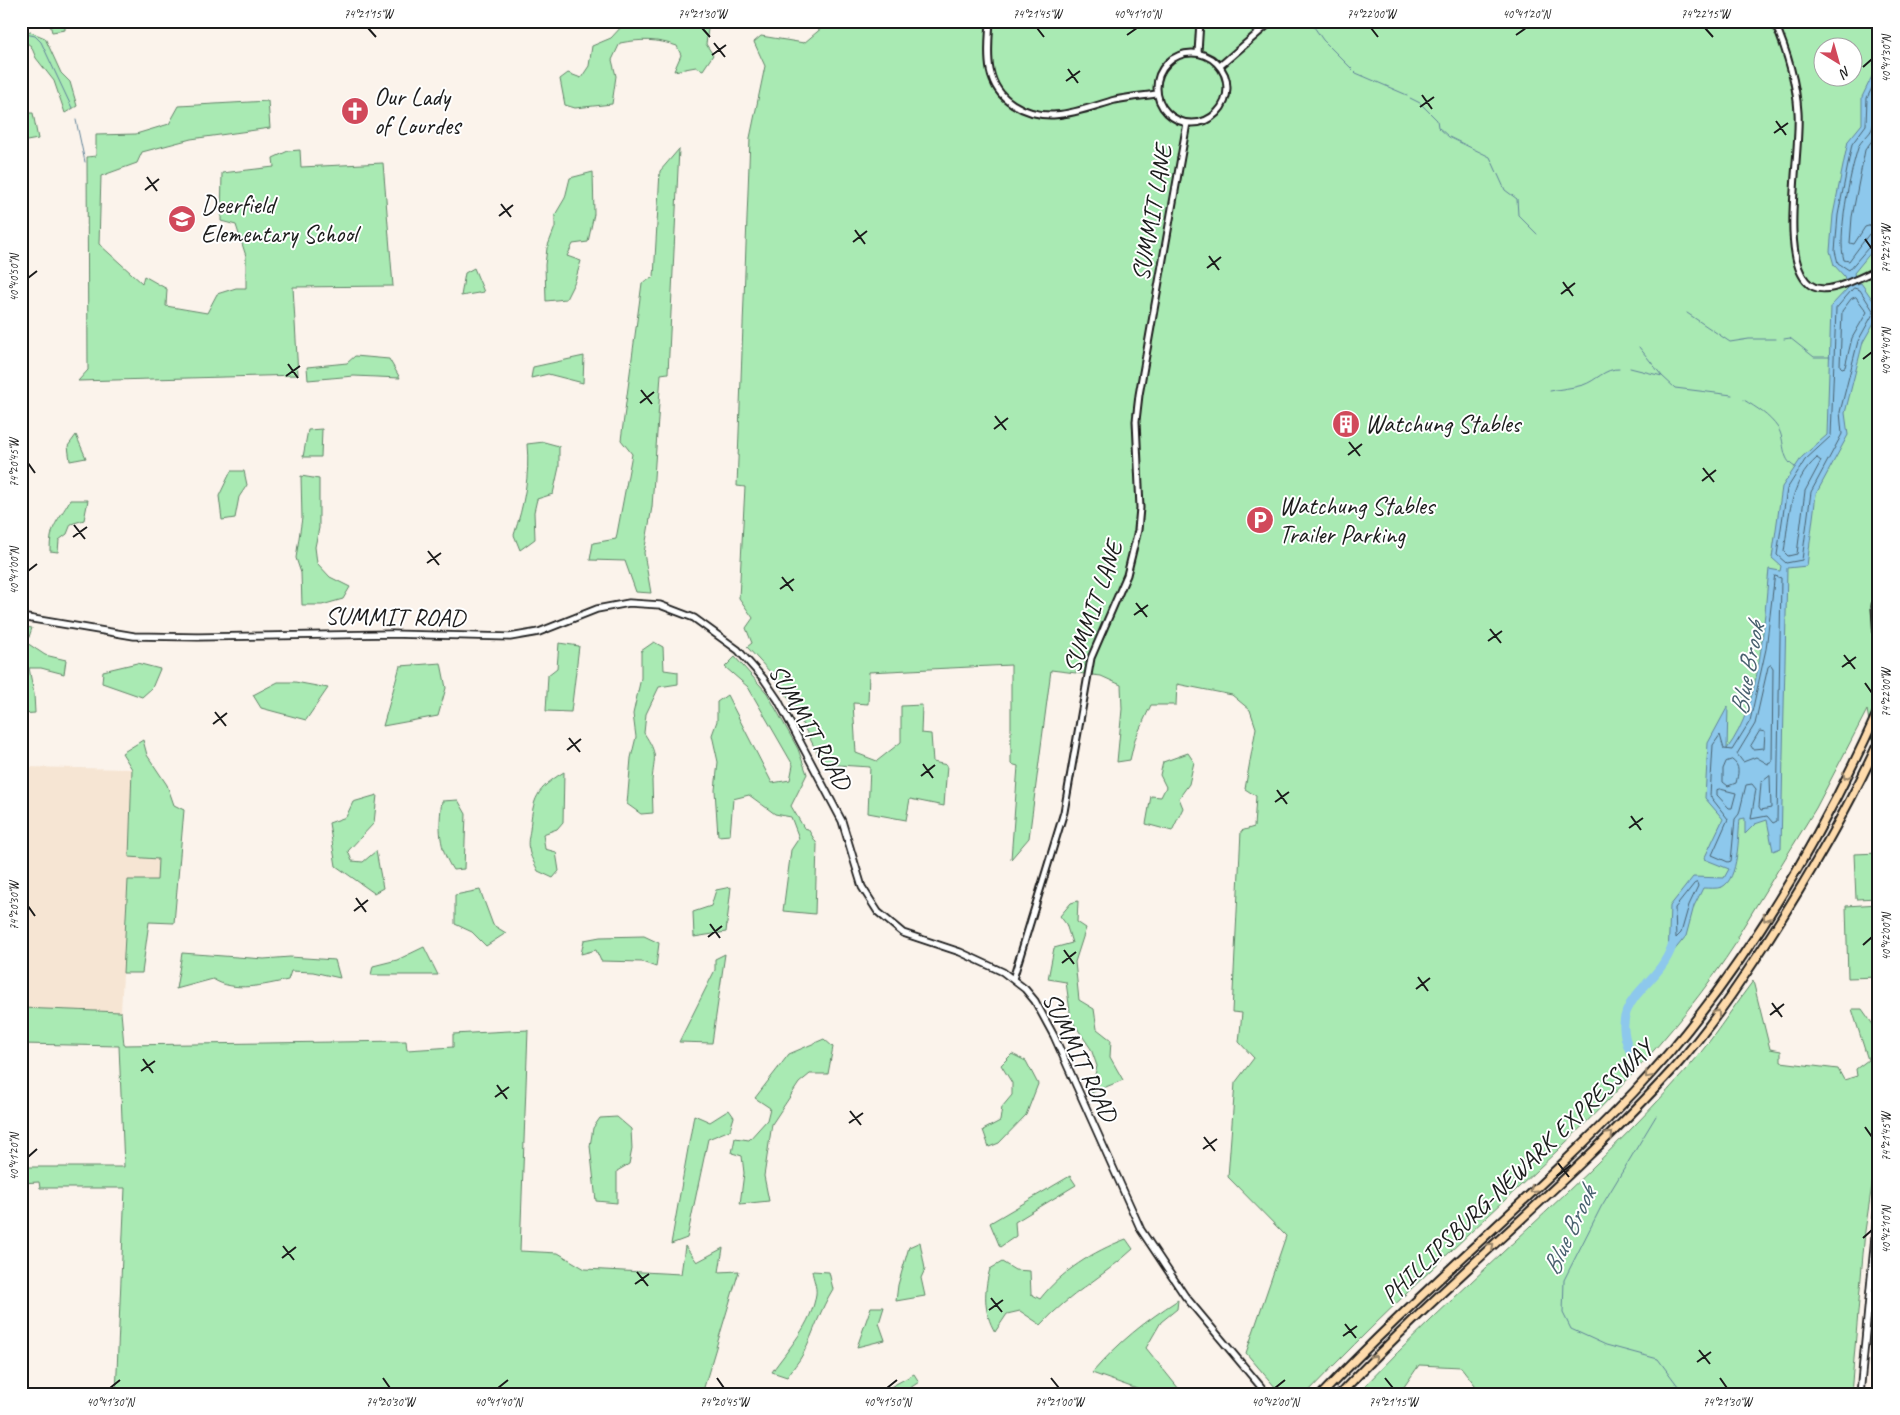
<svg xmlns="http://www.w3.org/2000/svg" width="1900" height="1415" font-family="Caveat,sans-serif">
	<rect width="100%" height="100%" fill="#fbf3eb"/>
	<filter id="ink" filterUnits="userSpaceOnUse"><feTurbulence type="fractalNoise" baseFrequency=".02" numOctaves="2"/><feDisplacementMap in="SourceGraphic" scale="10" xChannelSelector="R" yChannelSelector="G"/><feConvolveMatrix kernelMatrix="1 2 1 2 8 2 1 2 1" color-interpolation-filters="sRGB"/></filter>
	<g filter="url(#ink)">
		<!-- built -->
		<path fill="#f6e5d3" d="M21,714L23,767L132,769L129,856L158,859L157,881L128,880L121,1012L21,1008Z"/>
		<!-- green -->
		<path fill="#a9eab3" stroke="#628368" fill-rule="evenodd" d="M49,21H65V30L52,32Z
			M639,21H706L708,29L706,44L713,55L703,70L696,67L674,71L681,55L677,46C657,39 641,39 620,43L612,60L616,76L612,104L575,108L565,105L560,79L568,73L581,78L589,66L592,46L611,38L623,25Z
			M830,21H1879V775L1867,710L1816,808L1737,937L1738,940C1674,1039 1590,1121 1504,1201C1437,1264 1370,1327 1306,1394H1281L1246,1353L1286,1236L1228,1177L1235,1083L1254,1058L1239,1042L1242,1013L1232,1012L1241,831L1254,827L1256,796L1245,789L1256,728L1250,710L1232,695L1177,684L1176,705H1151L1135,739L1130,760L1117,762L1122,709L1121,685L1101,676L1051,670L1029,838L1011,859L1018,766L1011,764V665L869,672L868,704L853,703L856,753L877,761L901,742V706L922,705L921,733L931,734L933,762L947,765L944,806L910,799L906,820L868,813L870,767L823,764L790,700L771,673L747,647L752,643L746,628L753,618L739,598L745,487L737,486L750,138L765,66L754,42L761,36L804,43ZM1822,48H1852V78H1822Z
			M21,28L45,38L61,73L70,82L77,106L65,113L54,81L36,58L31,46L21,39Z
			M268,101L270,128L191,139L142,152L137,163L101,176L99,244L142,283L144,276L167,289L166,306L207,313L217,294L236,288H246V256L236,225L221,221L222,173L274,167L273,158L288,151L300,150L301,167L383,163L393,286L293,287L298,375L78,381L88,370L87,157L96,156V135L136,134L169,124L179,106Z
			M21,113H33L38,139L21,142Z
			M679,149L668,373L661,374L652,507L644,553L651,593L636,592L625,561L590,560L593,543L616,539L632,454L621,440L642,283L654,277L660,171Z
			M593,172L594,214L588,242L573,244L567,256L581,261L575,281L566,299L546,301L545,265L547,248L555,227V215L565,198L570,178Z
			M474,268L484,292L461,296L465,273Z
			M355,356L389,359L400,378L354,376L308,380L307,367L347,363Z
			M584,356L583,383L548,374L531,378L533,367Z
			M322,429L321,457H303L308,430Z
			M76,435L86,458L70,461L68,446Z
			M544,442L559,446V467L553,494L537,499L534,512L535,539L520,550L514,535C524,504 530,476 527,444Z
			M231,471H244L247,485L239,497L235,518L222,520L219,496Z
			M301,476L319,479V528L315,547L317,563L330,577L350,587L343,599L322,605H302L301,573L296,558L302,518Z
			M70,500H88L84,520L71,524L67,534L59,540L58,552L50,551C50,524 58,522 70,500Z
			M21,626L32,628L27,643L45,655L66,660L64,674L41,668H29L34,694L35,713L21,714Z
			M654,642L663,647L664,670L678,672V684L659,687L646,714L644,733C659,756 654,756 652,781C652,792 653,802 653,813L641,814L627,804L631,758L636,737L633,714L641,678V651Z
			M559,643L579,646L571,712L546,711L548,675L557,668Z
			M735,657L767,693L798,749L807,774L791,806L804,828L808,829L817,844L815,914L783,911L791,850L799,838L791,817L775,814L749,795L733,799L730,835L718,836L715,790L718,762L712,735L717,721V702L727,695L772,783L790,780L793,765L748,687L725,667Z
			M137,663L160,669L152,688L142,697L102,683L103,671Z
			M441,663L446,688L438,716L383,726L400,666Z
			M278,682H295L328,688L306,720L261,708L253,695Z
			M143,740L147,755L167,785L174,805L184,810L174,923L149,922L142,973H123L128,880H157L158,859L129,857L132,769L122,753Z
			M1188,753L1194,762L1189,784L1179,798L1183,808L1172,831L1146,824L1151,796L1161,797L1166,787L1160,775L1163,762Z
			M564,772L563,822L557,829L543,834L545,849L556,852L559,871L553,878L538,871C535,864 530,857 529,849C527,844 529,836 530,830C533,798 536,789 564,772Z
			M377,795L374,823L348,851L352,861L363,862L376,851L383,888L374,893L336,866L329,823L346,817L353,802Z
			M458,800L466,814L464,869L453,870C439,849 438,826 442,801Z
			M1879,853V898L1856,899L1854,854Z
			M731,887L726,932L694,937L693,912L711,906L716,890Z
			M480,890L493,925L506,933L486,946L472,932L455,924V895Z
			M1078,901L1077,922L1086,928L1075,962L1079,1000L1094,1009L1097,1029L1111,1040L1110,1057L1123,1080L1091,1093L1097,1066L1091,1049L1071,1019L1066,982L1048,979L1054,948L1072,943L1066,924L1060,916L1071,903Z
			M1879,904V977L1848,978L1846,906Z
			M644,936L659,943L656,967L642,962L601,961L596,950L581,954L584,940L600,937Z
			M424,947L438,975H371L373,966L397,960Z
			M182,953L264,959L290,957L335,960L340,978L313,972L291,971L288,980C264,985 234,993 213,979L176,989Z
			M725,954L712,1043L679,1042L715,970V959Z
			M1753,981L1770,1049L1781,1051V1062L1838,1069L1844,1080L1857,1076L1856,1069L1868,1060L1852,1009H1862L1879,1033V1139L1865,1231L1851,1394H1482L1461,1367L1419,1365L1399,1394H1357C1463,1282 1585,1185 1687,1069C1711,1042 1731,1010 1753,981Z
			M21,1008L121,1012L124,1045L406,1041L407,1050L453,1047V1034L528,1030L520,1251L558,1253L585,1269L681,1274L685,1246L697,1262L723,1248L719,1272L739,1271L702,1394H116L125,1188H40L39,1182L21,1183V1167H124L119,1046L21,1044Z
			M824,1039L833,1047L828,1074H810L799,1083L772,1124L764,1176L769,1201L740,1204L744,1173L742,1156L732,1153L735,1138L749,1140L767,1120L770,1108L755,1098L789,1054Z
			M1012,1054L1026,1061L1038,1084L1026,1115L999,1143L989,1147L983,1130L1000,1121L1002,1107L1012,1095V1083L1001,1065Z
			M729,1110L734,1117L730,1130L708,1139L687,1238L671,1244L694,1115L710,1122Z
			M617,1117L631,1129L632,1149L629,1164L617,1171V1203L596,1201L590,1146L593,1128L600,1118Z
			M1070,1176L1076,1185L1015,1222L1016,1236L1000,1247L990,1223Z
			M1126,1239L1133,1249C1103,1277 1069,1294 1041,1325L1020,1311L1007,1314L995,1332C983,1312 984,1290 990,1269L1002,1262L1015,1270L1030,1271L1031,1294L1040,1299C1062,1271 1092,1252 1126,1239Z
			M920,1242L925,1269L921,1278L925,1296L896,1301L898,1285L909,1247Z
			M812,1271L829,1272L833,1289C820,1310 814,1332 803,1354C799,1362 792,1369 787,1377L772,1372C788,1349 812,1324 816,1294C817,1287 813,1278 812,1271Z
			M1178,1300L1177,1309L1161,1322L1146,1348L1183,1394H1151L1092,1373C1119,1342 1144,1322 1178,1300Z
			M871,1307H884L879,1323L885,1340L857,1347Z
			M1879,1316V1394H1873Z
			M914,1374L919,1382L901,1394H878Z"/>
		<!-- water -->
		<path fill="#8dc8ec" stroke="#608399" d="M1875,21H1879V238L1872,251L1854,273L1857,284L1861,283L1879,309V314L1863,342L1845,413L1848,435L1816,494L1807,566L1787,568L1781,848L1773,851L1767,820L1755,824L1745,834V818L1740,819C1738,836 1739,879 1722,887C1717,889 1708,888 1703,888L1694,906L1686,936L1668,958L1670,906L1693,877L1724,878L1729,869L1704,859L1723,819L1705,798L1708,743L1728,706L1727,749C1762,702 1763,626 1769,569L1780,571L1781,566L1772,558L1782,487L1802,457L1827,435L1831,306L1848,288L1844,276L1834,265L1830,251L1833,215L1848,141L1862,124V97L1874,72Z"/>
		<g fill="none" stroke-linecap="round" stroke-linejoin="round">
			<!-- shore -->
			<path stroke="#49616f" stroke-width="1" d="M1879,74L1867,98L1866,125L1852,144L1838,215L1835,251L1838,263L1849,270L1868,248L1873,239L1879,237
				M1879,88C1872,103 1876,111 1873,126C1871,135 1860,140 1858,148C1850,173 1837,237 1844,260L1849,261L1869,234L1879,231
				M1879,131L1865,150L1852,217L1850,243L1854,244L1865,227L1879,223
				M1854,288L1860,290L1874,312L1858,341L1840,412L1842,434L1811,492L1802,560L1786,563L1777,555L1787,489L1805,460L1831,436L1836,309Z
				M1856,297L1867,312L1852,338L1845,367L1842,368L1840,366L1842,311L1851,299Z
				M1817,458L1821,461L1805,491L1797,554L1788,556L1784,552C1789,519 1789,482 1817,458Z
				M1775,576L1781,578L1777,821L1773,823L1767,816L1751,819L1756,789L1752,784L1746,785L1739,814L1735,819L1731,861L1728,862L1712,855L1728,819L1710,796L1713,745L1720,735L1724,749L1732,750L1750,721L1766,649Z
				M1771,665L1773,668L1772,762L1768,764L1756,757L1743,762L1737,754L1755,724L1768,667Z
				M1760,731L1765,732L1764,748L1753,749L1751,746Z
				M1732,760C1741,766 1738,774 1736,783L1728,786L1723,782V769L1726,762Z
				M1770,776L1771,808L1761,810L1759,807L1761,783Z
				M1720,789L1736,793L1732,808H1729L1717,795V790Z
				M1697,883L1698,886L1689,905L1681,933L1676,938L1675,908L1694,884Z"/>
			<!-- stream -->
			<path stroke="#608399" stroke-width="1" d="M1310,21L1323,40L1356,73L1407,95
				M21,33L35,36L41,42L72,108
				M1410,98L1420,103L1437,120L1438,127L1449,137L1490,157L1505,190L1517,199L1518,215L1537,234
				M76,120L85,162
				M1687,313L1730,342L1749,339H1776
				M1784,339L1790,338L1814,357H1830
				M1639,347L1662,376
				M1630,368L1662,376L1675,388L1732,395
				M1550,391C1561,389 1572,388 1583,385C1596,381 1605,368 1619,369
				M1744,400C1757,408 1769,415 1778,428C1786,441 1780,459 1795,467
				M1656,1116L1601,1207L1564,1280L1563,1313L1571,1329L1606,1345L1658,1359L1684,1394"/>
			<!-- river -->
			<path stroke="#8dc8ec" stroke-width="9" d="M1630,1051C1606,999 1658,988 1672,946"/>
			<!-- tertiary casing -->
			<g stroke="#1c1c1c" stroke-width="9">
				<path id="tertiary" d="M990,21C988,52 983,85 1013,104C1047,126 1080,110 1115,100C1129,97 1143,96 1157,94
					M1774,21C1787,51 1796,79 1798,112C1801,152 1780,251 1806,281C1816,293 1832,289 1845,284C1857,279 1868,275 1879,268
					M1157 88a35 35 0 1 1 70 0a35 35 0 1 1-70 0Z
					M1198,53L1200,21
					M1220,66L1272,21
					M1013,979L1064,812L1091,658L1127,575L1138,530L1140,508L1136,421L1139,395L1187,123"/>
			</g>
			<!-- secondary casing -->
			<g stroke="#1c1c1c" stroke-width="9">
				<path id="secondary" d="M1879,572L1875,607L1879,669
					M21,617L134,636L198,637L391,634L510,637L539,632L597,609L629,603L660,605L694,618L738,650L763,678L778,700L842,821L862,887L878,912L903,933L960,952L1003,972L1025,989L1035,1001L1054,1036L1141,1230L1185,1296L1267,1394
					M1860,1394L1879,1195"/>
			</g>
			<!-- motorway casing -->
			<g stroke="#1c1c1c" stroke-width="11">
				<path id="motorway" d="M1322,1394C1422,1289 1534,1197 1634,1092C1737,982 1817,847 1879,709
					M1340,1394C1447,1280 1570,1183 1675,1067C1709,1029 1738,986 1766,943C1808,878 1847,811 1879,741"/>
			</g>
			<!-- tertiary -->
			<use href="#tertiary" stroke="#fff" stroke-width="5"/>
			<!-- secondary -->
			<use href="#secondary" stroke="#fff" stroke-width="5.5"/>
			<!-- motorway -->
			<use href="#motorway" stroke="#fedbac" stroke-width="7"/>
		</g>
		<!-- one-way arrows -->
		<defs><path id="oneway-chevron" d="M-2-3.5L2.5 0L-2 3.5" fill="none" stroke-width="1.6" stroke-linecap="round" stroke-linejoin="round" transform="scale(1.25)"/></defs>
		<g stroke="#98856b">
			<use href="#oneway-chevron" transform="translate(1846 776) rotate(117)"/>
			<use href="#oneway-chevron" transform="translate(1766 918) rotate(123)"/>
			<use href="#oneway-chevron" transform="translate(1717 1013) rotate(-54)"/>
			<use href="#oneway-chevron" transform="translate(1648 1075) rotate(131)"/>
			<use href="#oneway-chevron" transform="translate(1610 1135) rotate(-46)"/>
			<use href="#oneway-chevron" transform="translate(1533 1190) rotate(137)"/>
			<use href="#oneway-chevron" transform="translate(1491 1246) rotate(-43)"/>
			<use href="#oneway-chevron" transform="translate(1374 1358) rotate(-45)"/>
		</g>
	</g>
	<!-- ticks -->
	<path fill="none" stroke="#1c1c1c" stroke-width="2" d="M368,28L376,37M702,28L710,37M1037,28L1044,37M1371,28L1378,37M1705,28L1713,37M1127,35L1137,28M1516,35L1526,28M714,43L725,57M712,55L726,45M1863,67L1872,59M1068,69L1078,83M1066,81L1080,71M1422,95L1432,109M1420,107L1434,97M1776,121L1786,135M1774,133L1788,123M147,177L157,191M145,190L159,179M501,204L511,217M499,216L513,205M855,230L865,244M1865,239L1872,249M853,242L867,231M1209,256L1219,270M1207,268L1221,257M28,278L37,271M1563,282L1573,296M1561,294L1575,283M1863,359L1872,352M288,364L298,378M286,376L300,366M641,390L652,404M640,403L654,392M995,416L1006,430M994,429L1008,418M1349,442L1360,456M1348,455L1362,444M28,463L35,473M1703,468L1714,482M1702,481L1716,470M74,525L85,539M73,537L87,527M428,551L439,565M427,563L441,553M28,571L37,564M782,577L793,591M780,589L794,579M1136,603L1147,617M1134,615L1148,605M1490,629L1501,643M1488,641L1502,631M1844,655L1855,669M1842,667L1856,657M1865,683L1872,693M215,712L226,726M213,724L227,713M569,738L580,752M567,750L581,739M923,764L933,778M921,776L935,765M1277,790L1287,804M1275,802L1289,792M1631,816L1641,830M1629,828L1643,818M356,898L366,912M28,906L35,916M354,911L368,900M710,924L720,938M708,937L722,926M1863,945L1872,937M1064,950L1074,964M1062,963L1076,952M1418,977L1428,991M1416,989L1430,978M1772,1003L1782,1017M1770,1015L1784,1004M143,1059L153,1073M141,1071L155,1061M497,1085L507,1099M495,1097L509,1087M850,1111L861,1125M849,1123L863,1113M1865,1127L1872,1137M1204,1137L1215,1151M1203,1149L1217,1139M28,1157L37,1149M1558,1163L1569,1177M1557,1176L1571,1165M1863,1238L1872,1230M283,1246L294,1260M282,1258L296,1247M637,1272L648,1286M635,1284L649,1274M991,1298L1002,1312M989,1310L1003,1300M1345,1324L1356,1338M1343,1336L1357,1326M1699,1350L1710,1364M1697,1362L1711,1352M383,1378L390,1388M717,1378L724,1388M1051,1378L1059,1388M1385,1378L1393,1388M1720,1378L1727,1388M110,1388L120,1380M498,1388L508,1380M887,1388L897,1380M1275,1388L1285,1380"/>
	<!-- icons -->
	<defs>
		<g id="church-disc" transform="scale(1.4375)"><circle r="9.5" fill="#d1495b" stroke="#fff"/><path d="M-1.2-6h2.4v3.5h3.3v2.4h-3.3V6h-2.4V-.1h-3.3v-2.4h3.3Z" fill="#fff"/></g>
		<g id="school-disc" transform="scale(1.4375)"><circle r="9.5" fill="#d1495b" stroke="#fff"/><path d="M0-5L7-2L0 1L-7-2ZM-4 1L0 2.5L4 1V4Q0 6-4 4Z" fill="#fff"/></g>
		<g id="building-disc" transform="scale(1.4375)"><circle r="9.5" fill="#d1495b" stroke="#fff"/><path d="M-4-6H4V6H1V3H-1V6H-4ZM-2.5-4.3h1.7v1.8h-1.7ZM.8-4.3h1.7v1.8H.8ZM-2.5-1h1.7V.8h-1.7ZM.8-1h1.7V.8H.8Z" fill="#fff"/></g>
		<g id="parking-disc" transform="scale(1.4375)"><circle r="9.5" fill="#d1495b" stroke="#fff"/><path d="M-3.5-5.5H1a3.5 3.5 0 0 1 0 7H-1V5.5H-3.5ZM-1-3.4V-.6H.8a1.4 1.4 0 0 0 0-2.8Z" fill="#fff"/></g>
	</defs>
	<g fill-rule="evenodd">
		<use href="#church-disc" x="355" y="111"/>
		<use href="#school-disc" x="182" y="219"/>
		<use href="#building-disc" x="1346" y="424"/>
		<use href="#parking-disc" x="1260" y="520"/>
	</g>
	<g text-anchor="middle" dominant-baseline="central" stroke-width="4" stroke-linejoin="round" paint-order="stroke">
		<!-- poi labels -->
		<g font-size="25" fill="#1c1c1c" stroke="#fff" text-anchor="start">
			<text x="374" y="97">Our Lady<tspan x="374" dy="29">of Lourdes</tspan></text>
			<text x="201" y="205">Deerfield<tspan x="201" dy="29">Elementary School</tspan></text>
			<text x="1365" y="424">Watchung Stables</text>
			<text x="1279" y="506">Watchung Stables<tspan x="1279" dy="29">Trailer Parking</tspan></text>
		</g>
		<!-- street labels -->
		<g font-size="25" fill="#1c1c1c" stroke="#fff">
			<text transform="translate(1152 213) rotate(-80)">SUMMIT LANE</text>
			<text transform="translate(1093 607) rotate(-71)">SUMMIT LANE</text>
			<text transform="translate(395 617) rotate(1)">SUMMIT ROAD</text>
			<text transform="translate(810 727) rotate(60)">SUMMIT ROAD</text>
			<text transform="translate(1080 1057) rotate(64)">SUMMIT ROAD</text>
			<text transform="translate(1517 1172) rotate(-44)">PHILLIPSBURG-NEWARK EXPRESSWAY</text>
		</g>
		<!-- water labels -->
		<g font-size="26" font-style="italic" fill="#49616f" stroke="#fff">
			<text transform="translate(1747 669) rotate(-79)">Blue Brook</text>
			<text transform="translate(1569 1231) rotate(-65)">Blue Brook</text>
		</g>
	</g>
	<!-- margin -->
	<rect width="1900" height="1415" fill="none" stroke="#fff" stroke-width="55"/>
	<!-- north arrow -->
	<g transform="translate(1838 62) rotate(143)"><circle r="24" fill="#ffffff" stroke="#a4a4a4"/>
	<path d="M0-4L9 19L0 12L-9 19Z" fill="#d1495b"/>
	<text y="-8" font-size="14" font-weight="bold" text-anchor="middle" fill="#1c1c1c">N</text>
	</g>
	<rect x="28" y="28" width="1844" height="1360" fill="none" stroke="#1c1c1c" stroke-width="2"/>
	<g font-size="12" text-anchor="middle" fill="#1c1c1c">
		<text x="368" y="18">74°21'15"W</text>
		<text x="702" y="18">74°21'30"W</text>
		<text x="1037" y="18">74°21'45"W</text>
		<text x="1137" y="18">40°41'10"N</text>
		<text x="1371" y="18">74°22'00"W</text>
		<text x="1526" y="18">40°41'20"N</text>
		<text x="1705" y="18">74°22'15"W</text>
		<text transform="translate(1886 59) rotate(-90)" y="4">40°41'30"N</text>
		<text transform="translate(1886 249) rotate(-90)" y="4">74°22'15"W</text>
		<text transform="translate(14 278) rotate(-90)" y="4">40°40'50"N</text>
		<text transform="translate(1886 352) rotate(-90)" y="4">40°41'40"N</text>
		<text transform="translate(14 463) rotate(-90)" y="4">74°20'45"W</text>
		<text transform="translate(14 571) rotate(-90)" y="4">40°41'00"N</text>
		<text transform="translate(1886 693) rotate(-90)" y="4">74°22'00"W</text>
		<text transform="translate(14 906) rotate(-90)" y="4">74°20'30"W</text>
		<text transform="translate(1886 937) rotate(-90)" y="4">40°42'00"N</text>
		<text transform="translate(1886 1137) rotate(-90)" y="4">74°21'45"W</text>
		<text transform="translate(14 1157) rotate(-90)" y="4">40°41'20"N</text>
		<text transform="translate(1886 1230) rotate(-90)" y="4">40°42'10"N</text>
		<text x="110" y="1406">40°41'30"N</text>
		<text x="390" y="1406">74°20'30"W</text>
		<text x="498" y="1406">40°41'40"N</text>
		<text x="724" y="1406">74°20'45"W</text>
		<text x="887" y="1406">40°41'50"N</text>
		<text x="1059" y="1406">74°21'00"W</text>
		<text x="1275" y="1406">40°42'00"N</text>
		<text x="1393" y="1406">74°21'15"W</text>
		<text x="1727" y="1406">74°21'30"W</text>
	</g>
</svg>
